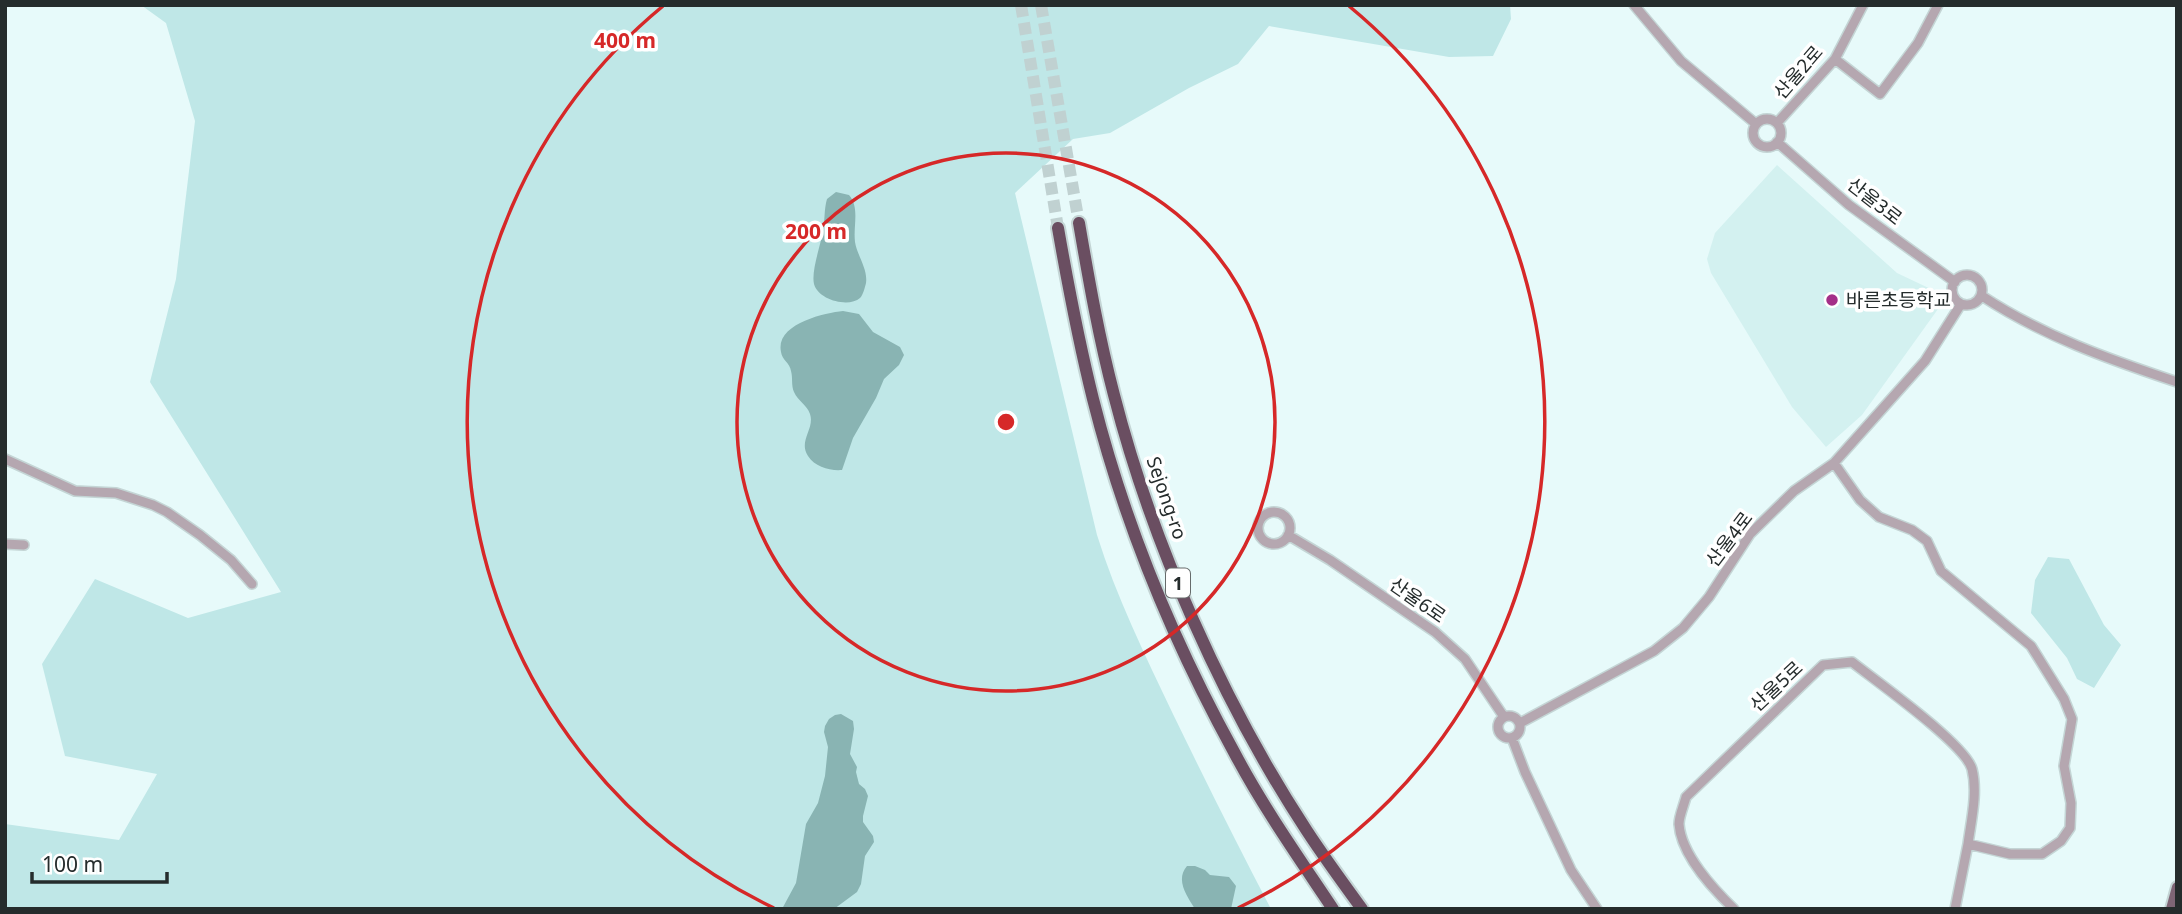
<svg xmlns="http://www.w3.org/2000/svg" width="2182" height="914" font-family="'Noto Sans','Noto Sans KR',sans-serif">
	<rect width="100%" height="100%" fill="#e7fafa"/>
	<!-- built -->
	<path fill="#d3f1f0" d="M1777,165L1897,273L1935,291L1938,309L1862,415L1826,447L1792,407L1711,273L1707,259L1715,233Z"/>
	<!-- green -->
	<path fill="#bfe7e7" d="M141,5H1510L1511,19L1493,56L1449,57L1269,26L1238,64L1189,88L1110,133L1073,139L1015,193L1097,535C1116,596 1145,655 1172,712C1204,778 1237,844 1271,909H5V824L119,840L157,774L65,756L42,664L95,579L188,618L281,592L150,382L176,279L195,121L166,23Z
		M2048,557L2069,559L2104,625L2121,645L2094,688L2077,679L2067,658L2031,613L2035,580Z"/>
	<!-- water -->
	<path fill="#89b4b3" d="M836,192L849,195C860,208 853,225 855,242C857,255 868,269 866,283C865,287 863,295 860,298C849,308 818,300 814,284C811,271 821,244 823,231C825,220 824,209 827,199Z
		M843,311L859,314L873,332L900,347L904,355L899,365L884,379L876,398L853,438L842,470C830,471 815,467 808,456C798,441 815,429 810,414C807,405 798,401 794,392C791,385 793,378 791,371C790,363 782,360 781,352C775,324 824,313 843,311Z
		M841,714L853,721L854,729L850,754L857,767L856,772L859,784L865,789L868,796L863,816V822L873,836L874,842L865,856L861,884L857,892L834,909H782L796,883L806,824L818,803L825,776L828,747L824,732L825,726L829,719L835,715Z
		M1187,866H1195L1205,870L1210,875L1229,877L1236,886L1231,909H1195C1187,896 1175,880 1187,866Z"/>
	<g fill="none" stroke-linecap="round" stroke-linejoin="round">
		<!-- highway-tunnel -->
		<path stroke="#c0d1d1" stroke-width="12" stroke-dasharray="12 6" stroke-linecap="butt" d="M1021,5L1058,228
			M1041,5L1079,223"/>
		<!-- minor casing -->
		<g stroke="#c4d5d5" stroke-width="12">
			<path id="minor" d="M1634,5L1681,61L1756,124
				M1835,59L1880,94L1918,43L1938,5
				M1753 133a14 14 0 1 1 28 0a14 14 0 1 1-28 0Z
				M1777,123L1835,59L1863,5
				M1777,142L1849,205L1955,282
				M1952 290a15 15 0 1 1 30 0a15 15 0 1 1-30 0Z
				M1982,296C2043,336 2108,359 2177,382
				M5,459L75,491L116,493L153,505L167,512L200,535L231,560L252,584
				M1258 528a16 16 0 1 1 32 0a16 16 0 1 1-32 0Z
				M1288,535L1330,560L1435,632L1465,659L1504,717
				M5,544L24,545
				M1498 727a11 11 0 1 1 22 0a11 11 0 1 1-22 0Z
				M1520,723L1654,651L1683,628L1709,597L1750,534L1794,491L1834,463L1925,361L1961,304
				M1512,738L1525,772L1571,870L1597,909
				M1734,909C1713,889 1681,854 1679,824C1679,816 1684,805 1686,797L1823,665L1852,662C1876,681 1965,744 1972,769C1978,793 1971,821 1968,844L2010,854H2042L2061,841L2070,828L2071,803L2064,766L2072,719L2064,699L2031,646L1941,571L1927,541L1912,530L1879,517L1860,500L1834,463
				M1955,909L1968,844"/>
		</g>
		<!-- major casing -->
		<g stroke="#c4d5d5" stroke-width="14">
			<path id="major" d="M2171,909L2177,887"/>
		</g>
		<!-- highway casing -->
		<g stroke="#c4d5d5" stroke-width="16">
			<path id="highway" d="M1079,223C1089,281 1099,338 1114,395C1152,543 1223,703 1307,831C1324,857 1343,883 1362,909
				M1058,228C1068,285 1079,343 1093,399C1124,522 1173,641 1234,752C1263,807 1299,858 1333,909"/>
		</g>
		<!-- minor -->
		<use href="#minor" stroke="#b5a7b0" stroke-width="9"/>
		<!-- major -->
		<use href="#major" stroke="#7e6575" stroke-width="10"/>
		<!-- highway -->
		<use href="#highway" stroke="#6a4e61" stroke-width="12"/>
	</g>
	<!-- distance rings -->
	<g fill="none" stroke="#d62828" stroke-width="3.5">
		<circle cx="1006" cy="422" r="269"/>
		<path d="M774 908A539 539 0 0 1 663 6M1349 6A539 539 0 0 1 1238 908"/>
	</g>
	<!-- markers -->
	<circle fill="#a42f88" stroke="#fff" stroke-width="2.5" cx="1832" cy="300" r="7"/>
	<g text-anchor="middle" dominant-baseline="central" stroke-width="7" stroke-linejoin="round" paint-order="stroke">
		<!-- shield labels -->
		<rect fill="#fff" stroke="#666b6b" stroke-width="2" x="1166" y="568.5" width="24" height="29" rx="5"/>
		<g font-size="18" font-weight="bold" fill="#252c2c">
			<text x="1178" y="583">1</text>
		</g>
		<!-- street labels -->
		<g font-size="19" fill="#252c2c" stroke="#fff">
			<text transform="translate(1798 72) rotate(-49)">산울2로</text>
			<text transform="translate(1875 201) rotate(38)">산울3로</text>
			<text transform="translate(1167 498) rotate(71)">Sejong-ro</text>
			<text transform="translate(1729 539) rotate(-53)">산울4로</text>
			<text transform="translate(1418 600) rotate(35)">산울6로</text>
			<text transform="translate(1776 686) rotate(-43)">산울5로</text>
		</g>
		<!-- poi labels -->
		<g font-size="19" fill="#252c2c" stroke="#fff" text-anchor="start">
			<text x="1846" y="300">바른초등학교</text>
		</g>
	</g>
	<circle cx="1006" cy="422" r="10" fill="#d62828" stroke="#fff" stroke-width="3.5"/>
	<g font-size="21" text-anchor="middle" font-weight="bold" fill="#d62828" stroke="#fff" stroke-width="7" stroke-linejoin="round" paint-order="stroke">
		<text x="625" y="48">400 m</text>
		<text x="816" y="239">200 m</text>
	</g>
	<!-- border -->
	<rect width="2182" height="914" fill="none" stroke="#252c2c" stroke-width="14"/>
	<!-- scale -->
	<path d="M32 872v10h135v-10" fill="none" stroke="#252c2c" stroke-width="3.5"/>
	<text x="42" y="872" font-size="21" fill="#252c2c" stroke="#ffffff" stroke-width="5" paint-order="stroke">100 m</text>
</svg>
